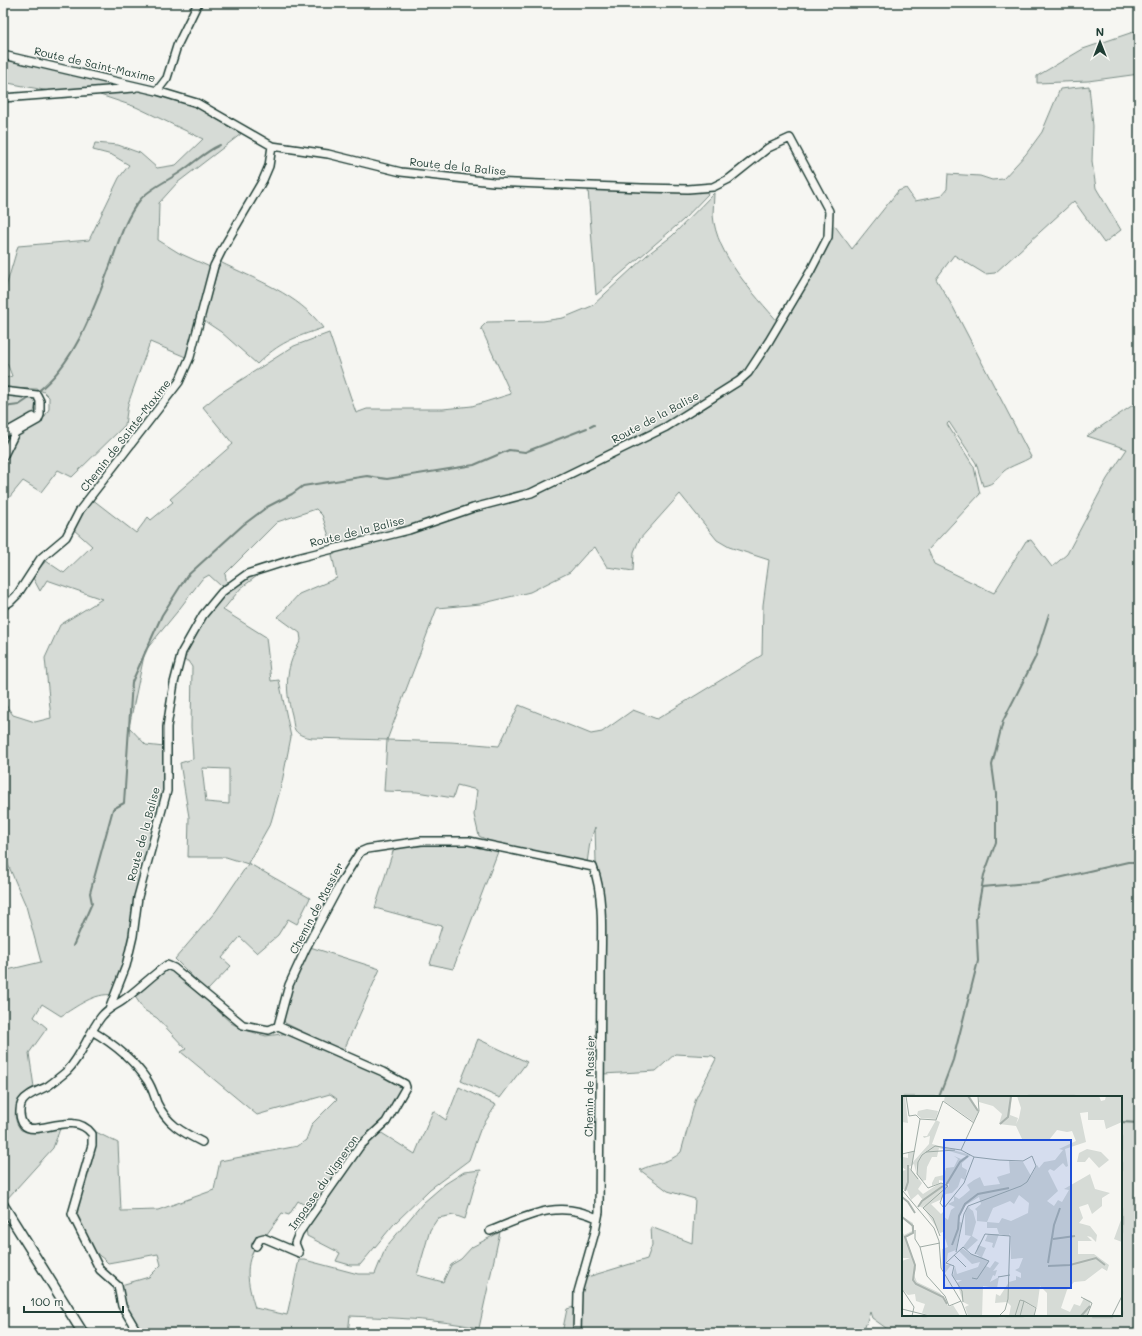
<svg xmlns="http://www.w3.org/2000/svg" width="1142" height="1336" font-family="Mali,sans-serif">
	<rect width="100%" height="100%" fill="#f6f6f2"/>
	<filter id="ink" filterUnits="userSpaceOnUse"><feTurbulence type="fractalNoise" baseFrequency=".025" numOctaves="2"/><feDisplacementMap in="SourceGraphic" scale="8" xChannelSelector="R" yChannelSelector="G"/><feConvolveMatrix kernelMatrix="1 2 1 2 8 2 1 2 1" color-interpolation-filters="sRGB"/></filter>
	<g filter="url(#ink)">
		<!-- green -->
		<path fill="#d6dbd6" stroke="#7a8c85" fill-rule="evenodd" d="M1139,30V74L1088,81L1037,83V76L1083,49Z
			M3,57L130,86L49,91L3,82Z
			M1089,86L1093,126L1092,162L1096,188L1121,230L1104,243L1074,201L995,273L985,274L954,255L936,279L953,307L1031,457C1024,462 1010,466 1004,471C997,478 995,484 983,486L976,463L949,422L947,424L974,467L980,494L928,550L934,564L994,593L1026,541L1031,540L1052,567L1067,554L1107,479L1127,449L1087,436L1139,401V1329L1125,1333H893L872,1318L870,1312L863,1333H580L579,1299L584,1278L647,1259L652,1245L651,1227L692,1243L695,1199L668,1191L640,1170C654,1163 670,1163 681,1152L696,1098L716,1059L713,1056L675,1054L656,1071L603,1074L602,899L601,879L596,862L595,827L590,842L587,863L498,845L479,836L474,815L477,790L457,785L453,798L417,792L384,791L387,740L312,738C307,737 299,736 295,730C293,726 293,719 292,715C284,686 286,666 301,640L300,633L278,617L299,594L337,578L332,555L335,554L322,515L316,509L277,522L225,574L227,583L221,586L209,575L202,579L177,612L145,651L129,727L146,745L164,747V791L136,892L126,953L113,995C95,992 76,1007 61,1016L42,1004L34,1017L47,1028L29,1053L34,1087C19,1098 8,1113 21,1130L39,1133L61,1126L53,1148L6,1200L3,1196V971L41,962L26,906L3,853V701L13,715L35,722L51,718L45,658L60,625L102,599L47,580L40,591L32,576L46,561L64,573L92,546L73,529L83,511L92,499L136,533L148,517L151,520L173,502L170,499L233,444L203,407L219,394L294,346L329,333L356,413L367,409H443L472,406L511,394L481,328L487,322L543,321L563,318L592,306L647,255L672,236L714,193C714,200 713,208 713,215C716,255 754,294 779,323L743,374L659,428L616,447L551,479L555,486C576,475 598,462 620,451C666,429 717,408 753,370L822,256L832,227L835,226L852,249L898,191L906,188L915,201L941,196L947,189L948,174L980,176L992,180L1003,179L1026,154L1042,132L1060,89ZM680,494L717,540L729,547L769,560L763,605L762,655L657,719L633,710L602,732L591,734L519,705L499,746L451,742L387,740L437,608L480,604L530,592L570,572L586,554L595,547L607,567L633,571L634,552L639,540ZM903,1097H1121V1315H903Z
			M137,91L152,93L193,105L241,134L177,183L159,203L158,240L179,253L210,267L188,358L150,342L128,404L125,425L72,477L58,470L41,492L23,481L3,505V464L6,457L15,437L44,418L49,409V397L44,392L37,389L3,388V379L12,376L7,363H3V297L18,246L89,240L119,178L129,165L112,155L93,150L95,143L118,145L140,153L157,168L176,165L203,139L136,107L100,95L102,92Z
			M588,189L707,191L708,194L683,220L596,295Z
			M220,262C256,280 299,294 323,328C293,338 280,342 257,364L221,332L203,320Z
			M3,393L34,398L36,402L34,412L3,431Z
			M254,574L257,576L241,588L223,610L266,637L271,681L279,680L291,737L281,787L271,822L248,863L310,898L297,924L288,919L278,935L257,953L240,937L222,958L231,966L207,991L175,959L216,911L248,864L226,857H188L189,817L180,763L193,759L191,727L192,667L188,661L181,660C197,626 218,589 254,574ZM202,768L229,769V804L206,802Z
			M443,844L470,845L499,849L453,969L430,964L442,926L375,908L394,848Z
			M310,947L380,969L343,1052L285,1023L283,1018L299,968Z
			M170,969L175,971L231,1023L245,1030L266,1036L289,1033L386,1076L402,1085C398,1114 356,1152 337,1175C328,1186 320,1198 311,1209L298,1201L289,1215L282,1213L267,1234C260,1235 256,1236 252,1243L255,1248C243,1267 249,1288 255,1308L287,1315L299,1260H305L358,1274H375L386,1247L423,1203L445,1184L464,1172L481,1170L475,1184L465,1219L454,1215L438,1218L430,1230L417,1275L443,1282L451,1265L461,1259L472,1247L500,1232L479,1328C437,1319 394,1318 350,1316L348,1333H141C131,1317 125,1304 121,1285L149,1277L161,1265L158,1254L108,1263C104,1258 98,1256 95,1251C89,1243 81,1231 78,1221C74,1204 95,1156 96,1132L118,1143L121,1211L158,1210L214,1190L220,1161L298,1146L306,1140L312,1124L337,1099L330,1094L257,1115L181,1052L186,1049L157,1018L144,1010L134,995L162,972Z
			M478,1039L527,1062L500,1098L461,1081Z
			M459,1087L496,1105L480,1130L469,1160L430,1189L394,1224L360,1265H350L336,1261L340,1253L307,1236L306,1228L361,1148L380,1132L415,1154L433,1111L446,1120Z
			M574,1307L576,1333H562L567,1309Z"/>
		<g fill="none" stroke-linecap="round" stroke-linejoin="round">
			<!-- stream -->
			<path stroke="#72847d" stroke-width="2" d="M36,393C76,362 94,308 111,263C119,241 125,218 140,200C148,189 171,179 182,171C195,162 206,151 220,145
				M3,407L19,405L31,397
				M590,427L594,425
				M982,887L1041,882L1128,862H1139
				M73,946L92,903L90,893L113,809L124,803L132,682L162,615L187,576L243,525L267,507L292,494L303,486L367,476L387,479L474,465L509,450L525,452L587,428
				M939,1097L953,1060L978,961L976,918L984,875L996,842V794L992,765L1003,721L1035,658L1049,614
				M1121,1122L1139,1123"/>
			<!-- minor casing -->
			<g stroke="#1f3d34" stroke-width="10">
				<path id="minor" d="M3,55L157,91L167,78L177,46L198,3
					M3,98L134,88
					M3,391L37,395L40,401V415L38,420L15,433L3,457
					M3,434L33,417
					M3,606L10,602L17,595L41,558L66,537L80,510L179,382L190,357L214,266L222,250L263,180L269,166L272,146
					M110,1007L126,966L133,936L138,897L167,791V727L174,683L182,652L203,615L222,592L247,574L297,558L409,530L473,508L531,493L666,427L739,381L748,373L769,341L810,272L828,237L829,211L790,138L768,148L729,179L713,187L688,189L642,188L493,182L401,172L328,154L272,146L197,103L157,91
					M278,1026L383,1072L405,1084L406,1087L386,1122L360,1146L299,1233L295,1243L299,1253
					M92,1031C114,1044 133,1059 147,1080C152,1087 154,1095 157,1103C167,1124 182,1132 202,1142
					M490,1231C528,1216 557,1199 597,1218
					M256,1246L260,1239L264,1238L299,1253
					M138,1333L122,1306L118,1286L100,1270L72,1214L92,1145V1134C74,1109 35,1138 24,1125C19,1119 19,1108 22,1102C28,1093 39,1091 48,1086C55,1081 61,1076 67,1071C82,1056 88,1034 101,1017C108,1008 113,1007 122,1001C138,990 151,976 167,965L174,968L243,1025L269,1030L278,1026L289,985L306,948L343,879L360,852L367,849L421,841H469L593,867C605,897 601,943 601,976C601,1054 599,1133 599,1212L595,1232L578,1292L577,1333"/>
			</g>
			<!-- tertiary casing -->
			<g stroke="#1f3d34" stroke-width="12">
				<path id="tertiary" d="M3,1205L83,1333"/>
			</g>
			<!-- minor -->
			<use href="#minor" stroke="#f6f6f2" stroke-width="7"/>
			<!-- tertiary -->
			<use href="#tertiary" stroke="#f6f6f2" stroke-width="9"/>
		</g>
	</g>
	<g text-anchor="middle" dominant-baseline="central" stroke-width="3" stroke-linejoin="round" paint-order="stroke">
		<!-- street labels -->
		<g font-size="11" fill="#1f3d34" stroke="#f6f6f2">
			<text transform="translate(95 64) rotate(13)">Route de Saint-Maxime</text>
			<text transform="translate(458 166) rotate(6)">Route de la Balise</text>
			<text transform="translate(655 417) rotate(-28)">Route de la Balise</text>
			<text transform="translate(125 435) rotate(-52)">Chemin de Sainte-Maxime</text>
			<text transform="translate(357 531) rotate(-14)">Route de la Balise</text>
			<text transform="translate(143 834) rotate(-75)">Route de la Balise</text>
			<text transform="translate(316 908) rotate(-62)">Chemin de Massier</text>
			<text transform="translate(589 1086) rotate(-89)">Chemin de Massier</text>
			<text transform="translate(323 1182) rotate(-55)">Impasse du Vigneron</text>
		</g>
	</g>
	<!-- overview -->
	<g transform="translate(902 1096)">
		<rect width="220" height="220" fill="#f6f6f2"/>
		<path d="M0,0H3L6,27L0,26ZM43,0H68L77,15L72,26L42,5ZM77,0H110L108,19L116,22L114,28L117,22L119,12L115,0H197L199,5L203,4L204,0H220V26L204,33L202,24H186V16L178,17L184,46L163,53L166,70L164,71L161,67L152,75L148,73L146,75L156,95L145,105L152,110L156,104L160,106L167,94L162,93L188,78L193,93L208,97L200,102V110L190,118L186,108L177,111L181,122L177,127L188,130L195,139L194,146L189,141L185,140L190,145H176V158H192L207,169L205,175L200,172L183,185L172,186L165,194L159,212L168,216L172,208L178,210L182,202L189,205L185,220H145V197L138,190L135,212L122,206L133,212L132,220H107L109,210L105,206L93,207L94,198L98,200L107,186L114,184V180L119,182V177L113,174L117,172L121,162L109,163L108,137L107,140L97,138L92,152L90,151L91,147L83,145L86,138H97L95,132H85V126L75,125V115L73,113L79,108L77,101L64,109L58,116L56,125L60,127L54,154L46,157L44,169H49L43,177L40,172V153L46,151L41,136L38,137L21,111L23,108L21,112L17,110L21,104L16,98L9,104L5,94L0,93V75L4,74L0,71L1,61L6,62V57L12,55L11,66L27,48L28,40L22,42L21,40H25L34,24L38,26L30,48L69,59L60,67V71L65,74L63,84L59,82L56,91L50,97L44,98L38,104L29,108L39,118L42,115L41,120L46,124L49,114L53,111L46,108L52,105V100L57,103L61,100L68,94L65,89L72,84L78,81L82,90L98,88L95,81L108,77L107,65L121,66L129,80L135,69L137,72L142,66L153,64L161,54L157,53L174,45L170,35L165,36L155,34L147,44L120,43L114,30L97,28L100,18L91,10L77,6ZM37,52L64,60L59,63L52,60L56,63L52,71L44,72L42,79L33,81L30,87V90L37,87V84L43,85L41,87L47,88V91L38,87L21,98L16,93L20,87L7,71L12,68L14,76L15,68V78L20,85L24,84L25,71L30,61H35ZM117,99L127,107L126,117L109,125L100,122L97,127L85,126L91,112L108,105L112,108ZM25,13L36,15L34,23L19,22L15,19L16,15ZM185,53L199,56L207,64L197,72L187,61L183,66H175L177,57ZM69,110L67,112L71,115L74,126L70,140L76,144L65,154L61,151L69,140L63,139V118L65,112ZM0,120L11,127V137L4,141L11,163H9H12L14,173L12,179L15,186L38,197L47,211L51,209L58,220H30L20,217L23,208L14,205L13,198L6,199L0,193V165L8,162H0V135L2,139L10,135L9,128ZM220,121V146L212,143ZM76,149L84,152L80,161L87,165L84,170L88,172L93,165L97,167L91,175L95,174L93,180L91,179L88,186L97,181L95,192L81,190L80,220H66L63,211L67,209L61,206L55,187L60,184H54L51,180L53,170L55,178L76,171L78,166L70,168L57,155L60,152L68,158L79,161L74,158Z" fill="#d6dbd6" fill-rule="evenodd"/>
		<path fill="none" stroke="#aab3ae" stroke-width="2" d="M66,0L76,15M98,28L106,21L109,0M44,89L58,66L66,60M3,95L6,86V69M0,101L6,106L13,117M16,111L20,105L41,90M0,121L11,130V137L3,141L13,169L11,184L14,188L41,201L45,208M151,143L173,140M50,149L56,133L57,120L63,108L76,98L107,92M146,167L152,129L158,112M146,170L168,169L194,162L203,169M179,220L188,210"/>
		<path fill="none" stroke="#a0aca6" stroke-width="1" d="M4,0L7,20L14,19L18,23L9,74L16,83M18,23L34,24L41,5L72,27M24,56L53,54M0,58L13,55M46,90L39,87L26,92L15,78L16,66L20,59L33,50L59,54L77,15L76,0M43,93L38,107L42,112L62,87L72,61M0,94L32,132L37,145L39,172L60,207L65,220M13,134V143L18,151L25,180L43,200L47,210L59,205M38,140L31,122L21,112L46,90M18,151L38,147M54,156L62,118L66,110L119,90L125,86L134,70L130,60L121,65L97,64L72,61L59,54M73,158L83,138L108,140L106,203L103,214L97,220M52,159L64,171M96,181L108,179M0,193L12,211L10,220M179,201L190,207L185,220M122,205L134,212L132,220M61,206L60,195L50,179L52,170L44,167L61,151L69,158L87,165L75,183L70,182M0,213L28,220M113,220L118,204L122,205M118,220L122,205M210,220L220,200"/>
		<path fill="#1d4ed8" fill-opacity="0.15" stroke="#1d4ed8" stroke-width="2" d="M42,44H169V192H42Z"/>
		<rect width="220" height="220" fill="none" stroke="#1f3d34" stroke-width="2"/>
	</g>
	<!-- margin -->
	<rect width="1142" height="1336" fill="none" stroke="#f6f6f2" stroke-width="16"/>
	<rect x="8" y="8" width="1126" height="1320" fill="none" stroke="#1f3d34" stroke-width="1.5" filter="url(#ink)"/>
	<!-- north arrow -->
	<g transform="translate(1100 42)" stroke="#f6f6f2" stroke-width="3" paint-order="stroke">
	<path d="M0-3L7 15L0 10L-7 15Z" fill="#1f3d34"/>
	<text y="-6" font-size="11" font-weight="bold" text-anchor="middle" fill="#1f3d34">N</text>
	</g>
	<!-- scale -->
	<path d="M24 1306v6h99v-6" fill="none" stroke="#1f3d34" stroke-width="2"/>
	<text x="30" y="1306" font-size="12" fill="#1f3d34" stroke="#f6f6f2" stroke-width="3" paint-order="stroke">100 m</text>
</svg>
